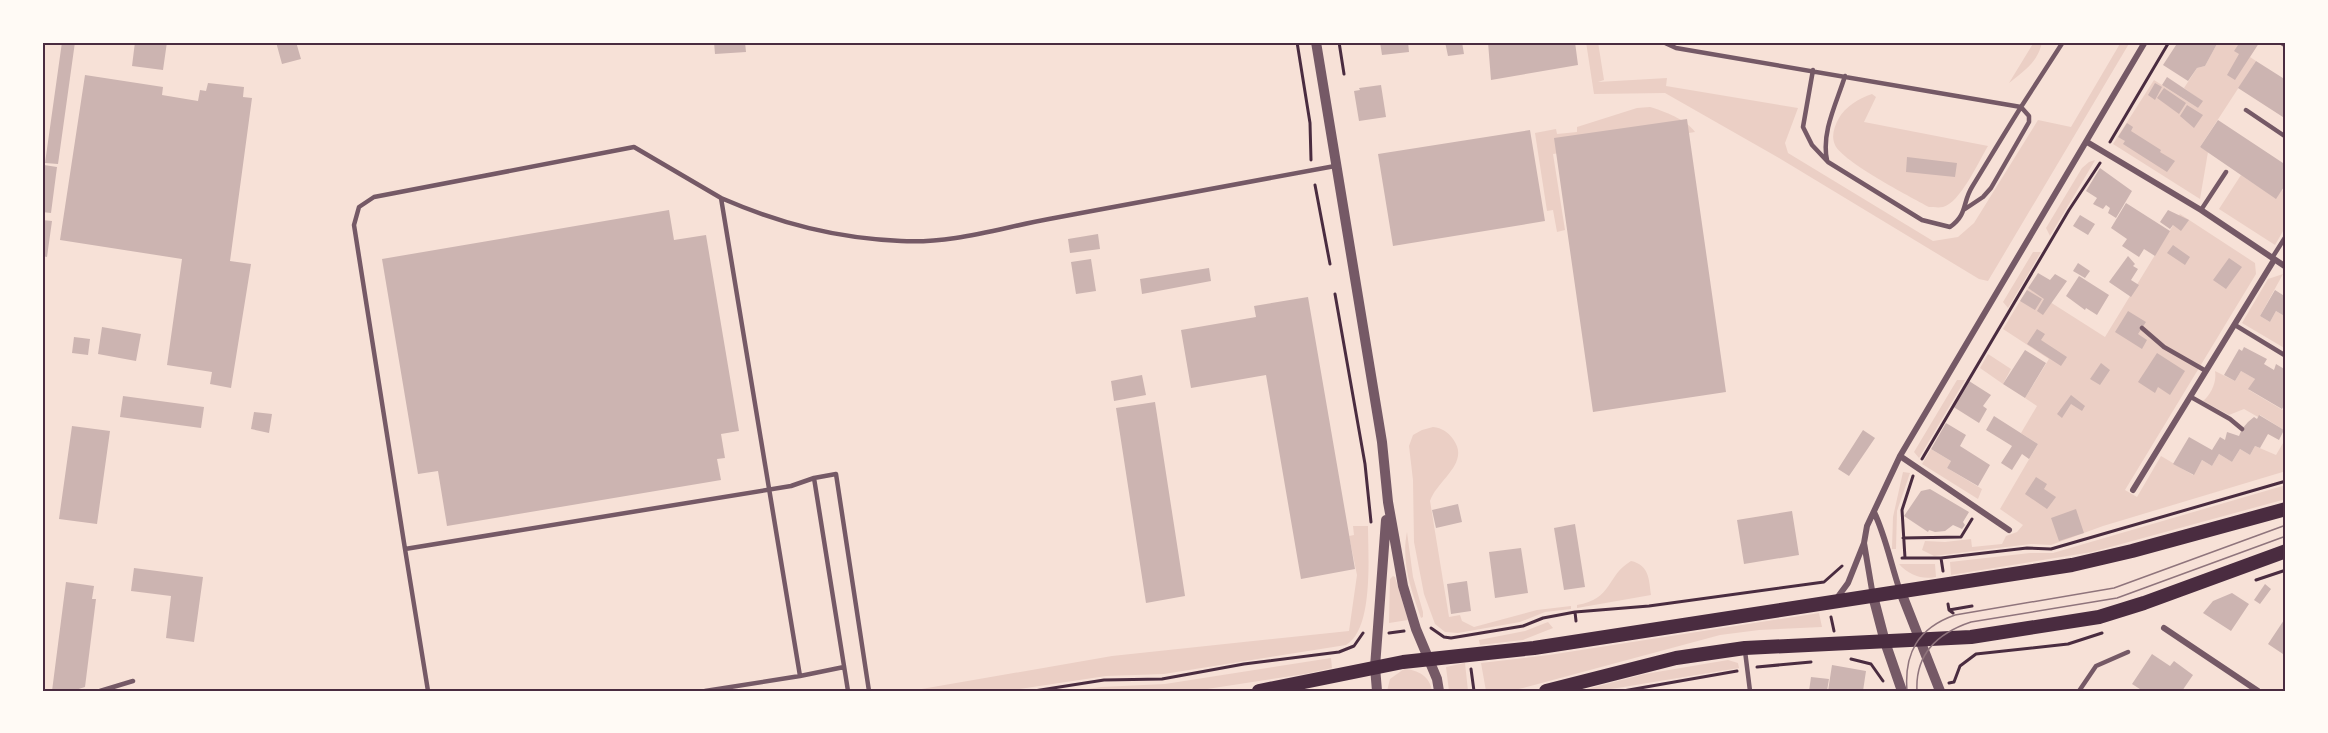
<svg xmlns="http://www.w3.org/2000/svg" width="2328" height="733" font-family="Raleway,sans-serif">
	<rect width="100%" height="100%" fill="#f7e1d7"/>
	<!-- green -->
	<path fill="#ebcfc5" d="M1586,42H1598L1604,80L1598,82L1667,78L1666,86L1798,108L1785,143L1788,153L1933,241L1958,237L1974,223L2038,120L2071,127L2121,42H2130L1988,281L1979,279L1779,158L1665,93L1594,94Z
		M2034,42H2042C2038,62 2024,71 2009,83Z
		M2218,42L2259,43L2250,57L2256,61L2200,147L2208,152L2200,199L2113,144L2154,80L2198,108L2202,101L2184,88L2197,68L2205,66Z
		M1872,94L1876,97L1864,122L1988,146C1979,161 1960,203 1943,207C1939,208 1933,207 1929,207C1909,196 1843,162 1835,145C1831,136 1834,127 1839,118C1845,107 1859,98 1872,94Z
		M1650,107C1664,111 1687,120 1695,132L1553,154L1565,230L1557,232L1553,210L1547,211L1535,133L1556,129L1557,134L1577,132V127L1637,108Z
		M2095,160L2094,162L2050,236L2046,228L2082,168L2089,162Z
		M2241,175L2276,198L2282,190L2286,194V226L2275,245L2219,209Z
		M2180,214L2255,263L2256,274L2125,490L2137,497L2161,456L2193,475L2202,460L2212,466L2219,454L2232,462L2240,449L2250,455L2255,446L2276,455L2286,438V471L2103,526L2051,545L2031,544L1934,556L1922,550L1925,541L1945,542L1971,539L1972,547L2002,544L2006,536L2017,532L2023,525L2000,509L2038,444L2021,433L2037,406L2025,398L2049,359L2003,329L2028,288L2105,337Z
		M2033,252H2041L2008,308L2003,302Z
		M2283,274L2260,316L2270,322L2276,311L2286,317L2284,329L2286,349L2242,323L2268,279Z
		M1988,354L2011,369L2003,384L1980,368Z
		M2215,371L2235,381L2241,371L2255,379L2249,390L2286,412V435L2283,433L2284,430L2260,415L2258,417L2244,409L2229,415L2203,401C2211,394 2217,382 2215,371Z
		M1957,380H1965L1919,458L1914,452Z
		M1433,427C1442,428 1448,432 1453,439C1471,463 1437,480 1430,501L1449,617L1460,615L1462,621L1474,627L1537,610L1571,606V609L1545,612L1520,622L1458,633L1445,632L1435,624L1424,594L1414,542L1413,480L1409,446L1413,435L1422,430Z
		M1931,449L1951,461L1947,468L1982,489L1978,499L1922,464Z
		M1903,472L1910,473L1897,511L1896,549H1892L1893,517Z
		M2286,485V499L2092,552L1951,575L1950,562L2030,553H2053Z
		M1353,526H1368C1368,555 1374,629 1346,645L1164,674L1106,676L1006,691H910L1112,656L1349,631L1357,575L1349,536L1354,535Z
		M1407,532L1413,577L1423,612V617L1421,618C1411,590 1401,562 1407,532Z
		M1631,561C1649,565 1649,579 1651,595L1577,608V605C1613,599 1606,576 1631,561Z
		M1899,564H1935L1936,577C1922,580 1909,575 1899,564Z
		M1393,576L1395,577L1408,620L1389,623L1390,579Z
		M1819,613L1822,627L1759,630L1720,635L1523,688L1509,691H1486L1481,663L1549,655Z
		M1548,622L1553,628L1523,640L1480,645L1479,640L1525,631Z
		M1331,658L1332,668L1305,674L1194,691H1073L1101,687L1165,684Z
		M1728,660L1738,663L1739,668L1599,691H1579L1645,674Z
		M1465,663L1468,691H1449L1446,667Z
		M1404,669C1418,670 1430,676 1432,691H1387L1390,679Z"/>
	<!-- building -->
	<path fill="#ccb4b1" d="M62,42H75L58,164L45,163Z
		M135,42H167L163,70L132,66Z
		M276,42H296L301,59L282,64Z
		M714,42H745L746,52L715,54Z
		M1380,42H1408L1409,52L1382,55Z
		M1445,42H1462L1464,54L1448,56Z
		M1488,42H1575L1578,65L1491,80Z
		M2178,42H2218L2205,66L2197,68L2188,81L2163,65Z
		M2240,42L2259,43L2235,80L2227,75L2239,54L2234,51Z
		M2256,61L2286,80V119L2238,88Z
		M85,75L163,87L162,95L198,101L200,90L206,91L208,83L244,87L243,97L252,98L230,261L251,264L231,388L210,384L212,372L167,365L182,259L60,240Z
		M2167,77L2203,101L2198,108L2162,85Z
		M2155,83L2162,87L2155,100L2148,95Z
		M1381,85L1386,117L1359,121L1354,91L1360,90L1359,88Z
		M2164,88L2186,103L2179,114L2157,98Z
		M2187,105L2203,115L2194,128L2180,116Z
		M1687,119L1726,392L1593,412L1554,138Z
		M2218,120L2286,165V184L2276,199L2200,147Z
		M2127,123L2133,127L2131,131L2161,150L2160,152L2175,161L2167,172L2123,144L2125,141L2118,137Z
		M1530,130L1545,221L1393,246L1378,154Z
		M1907,157L1957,163L1955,177L1906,172Z
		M44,165L57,167L51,213L42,212Z
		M2100,168L2132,191L2116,218L2108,213L2110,208L2106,205L2103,209L2093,204L2097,198L2086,191Z
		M2126,203L2170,231L2155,256L2144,249L2139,257L2122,246L2127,239L2111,228Z
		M669,210L674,240L706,235L739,431L721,434L725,458L717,459L721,480L447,526L438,471L418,474L382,259Z
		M2168,210L2189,220L2181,231L2173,225L2170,229L2160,222Z
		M2080,215L2095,224L2088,235L2073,226Z
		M42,220L52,221L47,257L42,256Z
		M1098,234L1100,249L1070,253L1068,239Z
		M2173,245L2190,257L2185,265L2167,253Z
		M2128,256L2135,264L2133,266L2138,269L2131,280L2139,285L2131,297L2109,282Z
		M2229,258L2242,267L2226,289L2213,280Z
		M1091,259L1096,291L1076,294L1071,262Z
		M2078,263L2090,271L2085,278L2073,271Z
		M1209,268L1211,281L1142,294L1140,279Z
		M2038,273L2050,280L2055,274L2067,281L2043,315L2037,311L2044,299L2028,288Z
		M2079,276L2109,295L2097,315L2086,308L2085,310L2066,296Z
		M2027,290L2042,299L2035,310L2020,301Z
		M2275,290L2286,297V317L2276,311L2270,322L2260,316Z
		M1308,297L1355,569L1301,579L1266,375L1191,388L1181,330L1256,317L1254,306Z
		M2128,311L2146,322L2138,334L2147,340L2142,349L2115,332Z
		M102,327L141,334L136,361L98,354Z
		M2037,329L2045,334L2041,340L2067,357L2061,366L2027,344Z
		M74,337L90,339L88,355L72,353Z
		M2244,347L2267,359L2264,364L2274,370L2276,364L2286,370V402L2282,409L2248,389L2255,379L2241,371L2235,381L2224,375L2239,349L2242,351Z
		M2025,350L2046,363L2025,398L2003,384Z
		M2157,353L2185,371L2170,395L2158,387L2155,393L2138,382Z
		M2101,363L2110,370L2100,385L2090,379Z
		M1142,375L1146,395L1114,401L1111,381Z
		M1969,381L1991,395L1983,406L1987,409L1979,423L1952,406Z
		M2071,395L2085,406L2082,411L2071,404L2062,418L2057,414Z
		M123,396L204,407L201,428L120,417Z
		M1155,402L1185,596L1146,603L1116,408Z
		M254,412L272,414L269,433L251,429Z
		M2259,415L2284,430L2279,440L2268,434L2260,448L2255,446L2250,455L2240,449L2232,462L2219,454L2212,466L2202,460L2194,475L2173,464L2189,437L2212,450L2220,437L2225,440L2227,432L2239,436L2242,429L2248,422L2254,417L2257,419Z
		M1994,416L2038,444L2029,459L2022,454L2012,470L2001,463L2012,446L1986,430Z
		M1946,423L1966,435L1960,446L1990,465L1978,486L1947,468L1951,461L1931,449Z
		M72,426L110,431L97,524L59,519Z
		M1863,430L1875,438L1849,476L1838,469Z
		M2036,477L2047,484L2044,489L2056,497L2047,509L2025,494Z
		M1930,489L1969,512L1963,522L1965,525L1962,529L1953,525L1945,531L1935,532L1929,530L1928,532L1904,516L1921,491Z
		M1458,504L1462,522L1436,528L1432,510Z
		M2076,509L2084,533L2059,541L2051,518Z
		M1792,511L1799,555L1744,564L1737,520Z
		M1575,524L1585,587L1564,590L1554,528Z
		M1521,548L1528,593L1495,598L1489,552Z
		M134,568L203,577L194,642L166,638L171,596L131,591Z
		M1467,581L1471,611L1451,614L1447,584Z
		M66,582L94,586L92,599H96L85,687L72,691H52Z
		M2265,584L2271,589L2260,604L2254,600Z
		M2232,593L2249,604L2231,631L2203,613L2213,601Z
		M2286,617V656L2268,644Z
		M2152,654L2170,666L2174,661L2193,675L2182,691H2143L2132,684Z
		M1832,665L1866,671L1863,691H1828Z
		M1811,677L1829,679L1827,691H1809Z"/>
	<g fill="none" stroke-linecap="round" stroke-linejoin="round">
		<!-- path -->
		<path stroke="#4a2c40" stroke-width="3" d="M1297,42L1310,123L1311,160
			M1339,42L1344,74
			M2110,142L2169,42
			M1315,185L1330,264
			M1335,294L1365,464L1371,522
			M1922,459L2069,210L2100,163
			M1903,538L1961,537L1972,519
			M1902,558H1941L2027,548L2051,549L2286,481
			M1905,558L1902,510L1913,476
			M1941,558L1943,571
			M2256,580L2286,570
			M1948,604L1949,610L1953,613
			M1949,610L1972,606
			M1575,612L1576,621
			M1831,617L1834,631
			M1431,628L1444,637L1451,638L1523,626L1543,618L1575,612L1649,606L1824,582L1842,566
			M1389,633L1404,631
			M1851,659L1871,664L1883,681
			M1757,667L1811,662
			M1471,669L1474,691
			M1949,683L1954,682L1960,666L1976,654L2068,644L2102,633
			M1034,691L1104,680L1162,679L1244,664L1339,652L1354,646L1363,633
			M1623,691L1737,671"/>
		<!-- service -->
		<path stroke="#755966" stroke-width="4.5" d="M1663,42L1676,48L2021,107L2063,42
			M2280,42L2286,46
			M1813,70L1803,127L1812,145L1828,162L1922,220L1950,227C1968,214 1962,203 1972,187C1988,161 2004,134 2021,107L2029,116V122L1991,188L1983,197L1965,209
			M2246,110L2286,137
			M1827,160C1821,132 1837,102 1845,76
			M721,198C781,224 836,238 901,241C951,244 1000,228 1049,219C1144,201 1239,184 1335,166
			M2201,210L2226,172
			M2272,258L2286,236
			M2235,325L2286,356
			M2142,328L2164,347L2206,371
			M2191,397L2230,419L2242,429
			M814,478L848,691
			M405,549L354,225L359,207L374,197L634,147L721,198L800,676L705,691
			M1745,651L1750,691
			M800,676L844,667
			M100,691L133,681
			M428,691L405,549L791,486L814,478L836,474L869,691
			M2079,691L2096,666L2128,652"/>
		<!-- minor -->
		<path stroke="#755966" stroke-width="6" d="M2087,142L2201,210L2286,267
			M1900,456L2009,530
			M2133,490L2274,260
			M1874,512C1886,537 1891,565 1900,591
			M1873,596L1864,543L1867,526L1900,456L2145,42
			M1837,598L1848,583L1864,543
			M2164,628L2258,691"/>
		<!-- tertiary -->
		<path stroke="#755966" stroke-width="10" d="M1316,42L1382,442L1388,502L1403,586L1416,629L1437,679L1439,691
			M1901,592L1940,691
			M1873,596L1885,642L1902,691
			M1377,691L1375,667L1386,520"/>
		<!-- primary -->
		<path stroke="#4a2c40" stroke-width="14" d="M1259,691L1403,662L1534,648L2072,565L2132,551L2286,509
			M1546,691L1676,658L1745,648L1971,637L2099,617L2144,603L2286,551"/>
		<!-- tram -->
		<path stroke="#8f747c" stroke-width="1.5" d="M1907,691C1904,653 1918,628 1955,615L2114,588L2286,525
			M1917,691C1915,653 1938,633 1971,622L2117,598L2286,536"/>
	</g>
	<!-- border -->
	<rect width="2328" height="733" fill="none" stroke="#fffaf5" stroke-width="87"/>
	<rect x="44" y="44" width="2240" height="646" fill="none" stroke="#4a2c40" stroke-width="2"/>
</svg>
